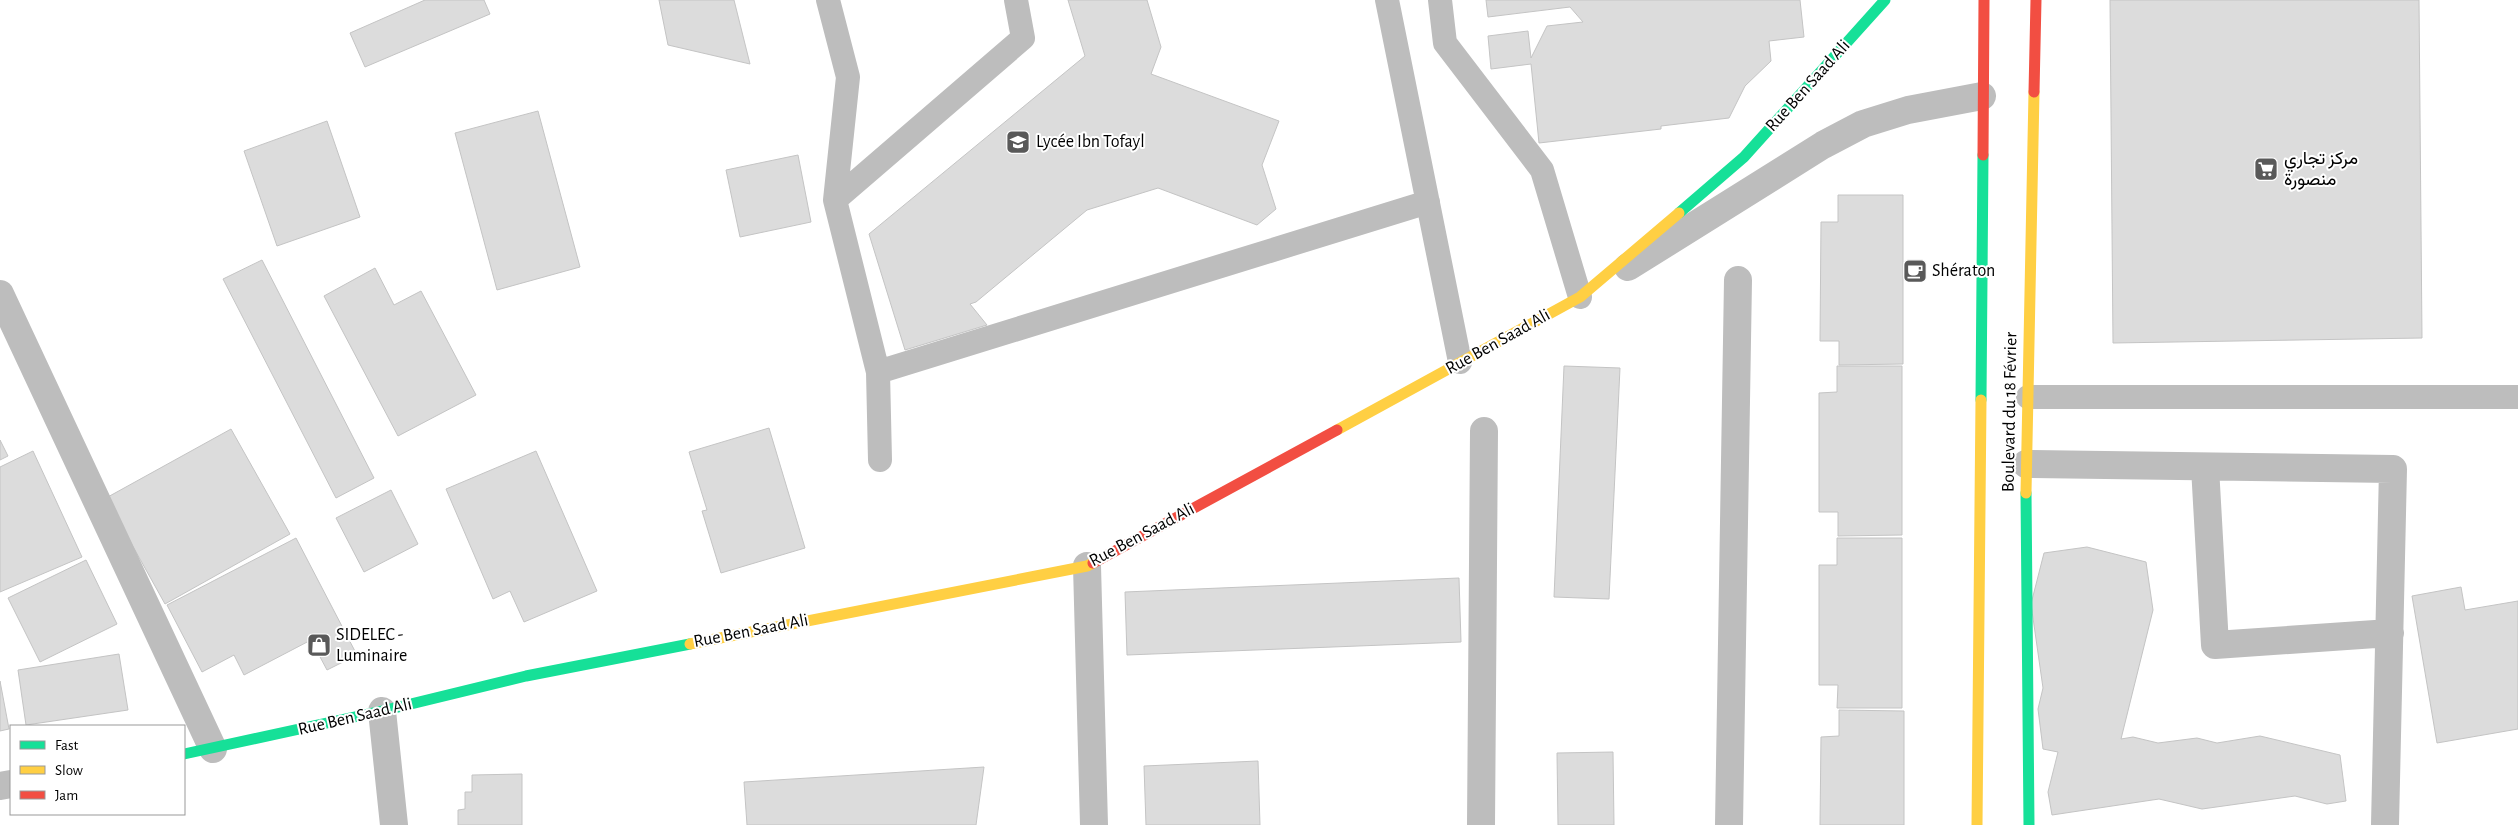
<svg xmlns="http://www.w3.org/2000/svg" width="2518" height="825" font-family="'Alegreya Sans',Vazirmatn,sans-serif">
	<rect width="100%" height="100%" fill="#fff"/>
	<!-- building -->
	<path fill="#dcdcdc" stroke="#c4c4c4" d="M425,0H484L490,14L365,67L350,33Z
		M659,0H734L750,64L668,45Z
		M1068,0H1147L1161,47L1151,74L1279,121L1262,165L1276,209L1257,225L1158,188L1087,210L976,302L970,304L987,325L905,350L869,234L1085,56Z
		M1486,0H1800L1804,37L1769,41L1771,61L1745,86L1729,118L1661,126V129L1539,143L1531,64L1491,69L1488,36L1528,31L1531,58L1547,26L1583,22L1570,7L1488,17Z
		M2110,0H2419L2422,338L2113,343Z
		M538,111L580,267L497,290L455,133Z
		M327,121L360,217L277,246L244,151Z
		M798,155L811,222L740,237L726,170Z
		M1838,195H1903V364L1839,365V341H1820L1821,222H1838Z
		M262,260L374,478L336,498L223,279Z
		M375,268L394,305L421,291L476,395L398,436L324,296Z
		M1564,366L1620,368L1609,599L1554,597Z
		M1837,366H1902V535L1838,536V512H1819V393L1837,392Z
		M769,428L805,548L721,573L702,511L707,510L689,452Z
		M231,429L290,534L165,604L106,498Z
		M0,440L8,456L0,460Z
		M33,451L82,557L0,592V467Z
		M536,451L597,591L524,622L510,591L493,599L446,489Z
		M391,490L418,544L364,572L336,518Z
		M296,538L357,655L327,670L311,640L244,675L234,655L202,672L167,605Z
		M1837,538H1902V708H1837L1838,685H1819V565H1837Z
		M2087,547L2146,562L2153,610L2121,739L2133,737L2158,743L2197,738L2217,743L2260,736L2340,755L2346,801L2327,804L2295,796L2202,809L2159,799L2052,815L2048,792L2058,752L2043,749L2038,709L2043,688L2031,604L2044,553Z
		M86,560L117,624L40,662L8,598Z
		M1459,578L1461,642L1127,655L1125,592Z
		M2461,587L2465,610L2518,601V729L2437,743L2412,596Z
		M119,654L128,710L26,725L18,670Z
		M0,681L9,729L0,731Z
		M1839,710L1904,711V825H1820L1821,737L1839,736Z
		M1613,752L1614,825H1558L1557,753Z
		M1258,761L1260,825H1146L1144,766Z
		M984,767L976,825H747L744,782Z
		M522,774V825H458V810L465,809V792H472V775Z"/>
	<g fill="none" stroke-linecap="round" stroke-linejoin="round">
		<!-- lane -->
		<path stroke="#bdbdbd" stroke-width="24" d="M828,0L848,77L835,200L878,372
			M1387,0L1460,362
			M1440,0L1445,43L1542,170L1580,297
			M835,200L1023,38L1016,0
			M2028,397H2518
			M880,460L878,372L1428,202"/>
		<!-- street -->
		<path stroke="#bdbdbd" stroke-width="28" d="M1628,267L1823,145L1863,124L1908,110L1982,96
			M0,294L213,749
			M2026,464L2393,469L2385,825
			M2205,467L2215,645L2390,633
			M1087,566L1094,825
			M382,711L394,825
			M0,786L11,784
			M1481,825L1484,431
			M1729,825L1738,280"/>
		<!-- fast -->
		<path stroke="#16e098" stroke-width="11" d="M1679,213L1744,157L1885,0
			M1981,400L1983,155
			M2026,493L2029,825
			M184,754L382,711L526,676L690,644"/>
		<!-- slow -->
		<path stroke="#ffcf43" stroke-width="11" d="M1337,430L1580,297L1679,213
			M2026,493L2034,92
			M690,644L1087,566L1093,563
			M1977,825L1981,400"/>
		<!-- jam -->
		<path stroke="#f24e42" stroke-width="11" d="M2034,92L2036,0
			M1983,155L1984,0
			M1093,563L1337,430"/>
	</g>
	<!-- icons -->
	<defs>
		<g id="school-square" transform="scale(1.25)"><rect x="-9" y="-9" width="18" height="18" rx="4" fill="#595959" stroke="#fff"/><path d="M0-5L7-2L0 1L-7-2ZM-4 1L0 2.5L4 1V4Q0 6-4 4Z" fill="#fff"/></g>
		<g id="supermarket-square" transform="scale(1.25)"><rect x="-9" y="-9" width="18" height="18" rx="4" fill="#595959" stroke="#fff"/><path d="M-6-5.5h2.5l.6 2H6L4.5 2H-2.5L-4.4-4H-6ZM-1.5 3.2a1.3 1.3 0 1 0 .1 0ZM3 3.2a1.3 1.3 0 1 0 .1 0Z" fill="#fff"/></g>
		<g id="cafe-square" transform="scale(1.25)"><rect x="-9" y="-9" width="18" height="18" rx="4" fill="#595959" stroke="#fff"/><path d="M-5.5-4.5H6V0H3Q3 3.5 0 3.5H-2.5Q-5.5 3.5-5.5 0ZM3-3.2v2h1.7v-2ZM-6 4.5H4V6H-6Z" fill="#fff"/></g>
		<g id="shop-square" transform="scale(1.25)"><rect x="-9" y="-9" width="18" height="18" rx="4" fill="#595959" stroke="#fff"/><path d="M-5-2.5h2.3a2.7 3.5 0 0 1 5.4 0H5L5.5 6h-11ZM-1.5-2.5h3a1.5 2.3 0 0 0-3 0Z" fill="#fff"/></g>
	</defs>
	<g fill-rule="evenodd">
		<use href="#school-square" x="1018" y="142"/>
		<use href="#supermarket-square" x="2266" y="169"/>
		<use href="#cafe-square" x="1915" y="271"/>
		<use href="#shop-square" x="319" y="645"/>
	</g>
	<g text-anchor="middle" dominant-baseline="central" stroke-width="4" stroke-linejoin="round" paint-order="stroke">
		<!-- street labels -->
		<g font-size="18" fill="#000" stroke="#fff">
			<text transform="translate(1808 86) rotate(-48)">Rue Ben Saad Ali</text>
			<text transform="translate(1498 342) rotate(-29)">Rue Ben Saad Ali</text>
			<text transform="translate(2010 412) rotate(-89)">Boulevard du 18 Février</text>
			<text transform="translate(1142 535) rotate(-28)">Rue Ben Saad Ali</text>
			<text transform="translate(751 631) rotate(-11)">Rue Ben Saad Ali</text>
			<text transform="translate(355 717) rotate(-13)">Rue Ben Saad Ali</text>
		</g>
		<!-- poi labels -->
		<g font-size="18" fill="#000" stroke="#fff" text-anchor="start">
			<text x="1036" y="142">Lycée Ibn Tofayl</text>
			<text x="2284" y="159">مركز تجاري<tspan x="2284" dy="21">منصورة</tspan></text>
			<text x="1932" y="271">Shératon</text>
			<text x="336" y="635">SIDELEC -<tspan x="336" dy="21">Luminaire</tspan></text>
		</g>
	</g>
	<!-- legend -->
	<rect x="10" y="725" width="175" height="90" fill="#ffffff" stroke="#999999"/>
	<rect x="20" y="741" width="25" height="8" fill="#16e098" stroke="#999999"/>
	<text x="55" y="750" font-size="15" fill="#000000">Fast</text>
	<rect x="20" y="766" width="25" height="8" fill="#ffcf43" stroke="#999999"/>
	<text x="55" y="775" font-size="15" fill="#000000">Slow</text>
	<rect x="20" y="791" width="25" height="8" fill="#f24e42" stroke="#999999"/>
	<text x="55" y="800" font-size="15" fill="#000000">Jam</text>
</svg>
